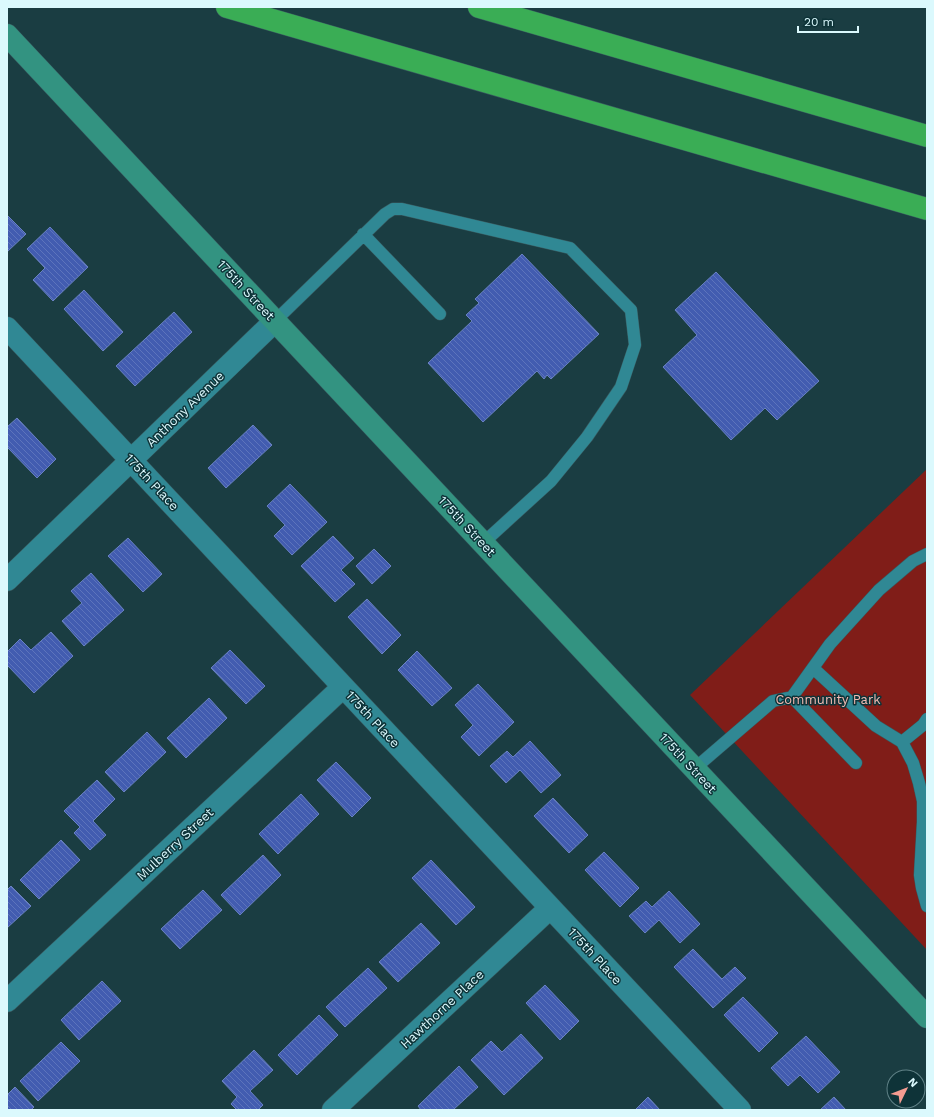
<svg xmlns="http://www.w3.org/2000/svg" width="934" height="1117" font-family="'Work Sans',sans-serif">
	<defs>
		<pattern id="building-back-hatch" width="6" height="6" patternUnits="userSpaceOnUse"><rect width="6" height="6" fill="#425cb0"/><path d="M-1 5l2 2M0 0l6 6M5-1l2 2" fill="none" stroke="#5d74bc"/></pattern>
	</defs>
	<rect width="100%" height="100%" fill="#1a3d42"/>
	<!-- green -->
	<path fill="#801d18" d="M927,469V950L690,695Z"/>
	<!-- building -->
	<path fill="url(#building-back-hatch)" stroke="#6982c3" d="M7,215L26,234L7,252Z
		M50,227L88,267L53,301L33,280L45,268L27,249Z
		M522,254L599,334L551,379L547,375L544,379L537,371L483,422L428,363L472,321L466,315L479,303L475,299Z
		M716,272L819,381L777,420L765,408L731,440L663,367L697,335L675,310Z
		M84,290L123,332L103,351L64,309Z
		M174,312L192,332L135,386L116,366Z
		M17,418L56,459L37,478L7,447V427Z
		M253,425L272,445L226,488L208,468Z
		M290,484L327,522L292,555L274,536L285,525L267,506Z
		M333,536L354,558L341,570L355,584L335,602L301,566Z
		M128,538L162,574L143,592L108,556Z
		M374,549L391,566L372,584L356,566Z
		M91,573L124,610L84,646L62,621L82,603L71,591Z
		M367,599L401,635L382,654L348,617Z
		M51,632L73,656L34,693L7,665V652L20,639L31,650Z
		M230,650L265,686L246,704L211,668Z
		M417,651L452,688L432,706L398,670Z
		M478,684L514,722L479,756L461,737L473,725L455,705Z
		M209,698L227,718L186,758L167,738Z
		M147,732L166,752L124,792L105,772Z
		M530,741L561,775L541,793L520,770L506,783L490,766L507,751L513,757Z
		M336,762L371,798L352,817L317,780Z
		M97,780L115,799L93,821L106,835L90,850L74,833L80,827L64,811Z
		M301,794L319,814L278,854L259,834Z
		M553,798L588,835L569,853L534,816Z
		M61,840L80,860L39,899L20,880Z
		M604,852L639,888L620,907L585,870Z
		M263,855L281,875L240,915L221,895Z
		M431,860L475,907L456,925L412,878Z
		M11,886L31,906L7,928V890Z
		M203,890L222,910L180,949L161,929Z
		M669,891L700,924L680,943L659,920L645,933L629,916L646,901L652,907Z
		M421,923L440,943L398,982L379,962Z
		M693,949L722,979L735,967L746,978L713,1008L674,967Z
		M368,968L387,988L345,1027L326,1007Z
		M102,981L121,1001L79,1040L61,1020Z
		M545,985L579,1021L560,1040L526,1003Z
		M743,997L778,1033L759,1052L724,1015Z
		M319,1015L338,1035L297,1075L278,1055Z
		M521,1034L543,1058L504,1095L471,1060L491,1041L502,1052Z
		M806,1036L840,1072L818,1093L800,1075L788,1086L771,1068Z
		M61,1042L80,1061L38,1101L20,1081Z
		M254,1050L273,1070L250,1091L263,1105L258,1110H237L231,1104L237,1097L222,1081Z
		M459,1066L478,1087L453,1110H421L418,1106Z
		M15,1087L34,1107L31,1110H7V1095Z
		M648,1097L660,1110H635Z
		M834,1097L846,1110H820Z"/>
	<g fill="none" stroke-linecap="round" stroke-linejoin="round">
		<!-- lane casing -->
		<g stroke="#395b60" stroke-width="13">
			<path id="lane" d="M363,234L440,314
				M275,321L385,214L393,209H402L570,248L631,310L635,345L621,387L587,437L551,481L483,543
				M813,668L876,726L902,742L913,763L919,783L923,801V822L920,875L922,888L927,906
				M792,697L830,644L879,590L913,561L927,554
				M902,742L923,725L927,719
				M694,769L773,701L792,697L856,763"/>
		</g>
		<!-- street casing -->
		<g stroke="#395b60" stroke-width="23">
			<path id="street" d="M7,328L740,1110
				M7,580L275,321
				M7,1001L343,687
				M333,1110L550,908"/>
		</g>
		<!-- secondary casing -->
		<g stroke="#395b60" stroke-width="23">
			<path id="secondary" d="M7,35L927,1017"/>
		</g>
		<!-- highway casing -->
		<g stroke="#395b60" stroke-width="23">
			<path id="highway" d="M227,7L927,209
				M479,7L927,136"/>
		</g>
		<!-- lane -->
		<use href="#lane" stroke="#308894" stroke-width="12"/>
		<!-- street -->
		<use href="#street" stroke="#308894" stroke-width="22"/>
		<!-- secondary -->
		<use href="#secondary" stroke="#339381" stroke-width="22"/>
		<!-- highway -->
		<use href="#highway" stroke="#3aad55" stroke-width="22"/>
	</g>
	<g text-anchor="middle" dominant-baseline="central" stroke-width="3" stroke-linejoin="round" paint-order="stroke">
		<!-- street labels -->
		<g font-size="13" fill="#dbf9fd" stroke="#0e3338">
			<text transform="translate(246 290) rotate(47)">175th Street</text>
			<text transform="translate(185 409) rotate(-44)">Anthony Avenue</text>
			<text transform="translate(152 482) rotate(47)">175th Place</text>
			<text transform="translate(467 526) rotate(47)">175th Street</text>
			<text transform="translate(373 719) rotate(47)">175th Place</text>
			<text transform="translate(688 763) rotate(47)">175th Street</text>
			<text transform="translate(175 844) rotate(-43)">Mulberry Street</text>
			<text transform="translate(595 956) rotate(47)">175th Place</text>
			<text transform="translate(442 1009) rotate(-43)">Hawthorne Place</text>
		</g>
		<!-- park labels -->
		<g font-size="13" fill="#f4bbb3" stroke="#0e3338">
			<text x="828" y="699">Community Park</text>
		</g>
	</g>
	<!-- border -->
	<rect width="934" height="1117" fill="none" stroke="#dbf9fd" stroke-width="16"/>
	<!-- north arrow -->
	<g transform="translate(906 1089) rotate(47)"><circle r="19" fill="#0e3338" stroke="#608287"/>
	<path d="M0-3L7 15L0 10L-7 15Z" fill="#f59c91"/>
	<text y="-6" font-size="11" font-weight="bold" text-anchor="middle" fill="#dbf9fd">N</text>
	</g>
	<!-- scale -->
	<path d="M798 26v6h60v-6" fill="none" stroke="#dbf9fd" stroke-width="2"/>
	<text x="804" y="26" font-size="12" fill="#dbf9fd" stroke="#0e3338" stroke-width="3" paint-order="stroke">20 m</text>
</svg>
